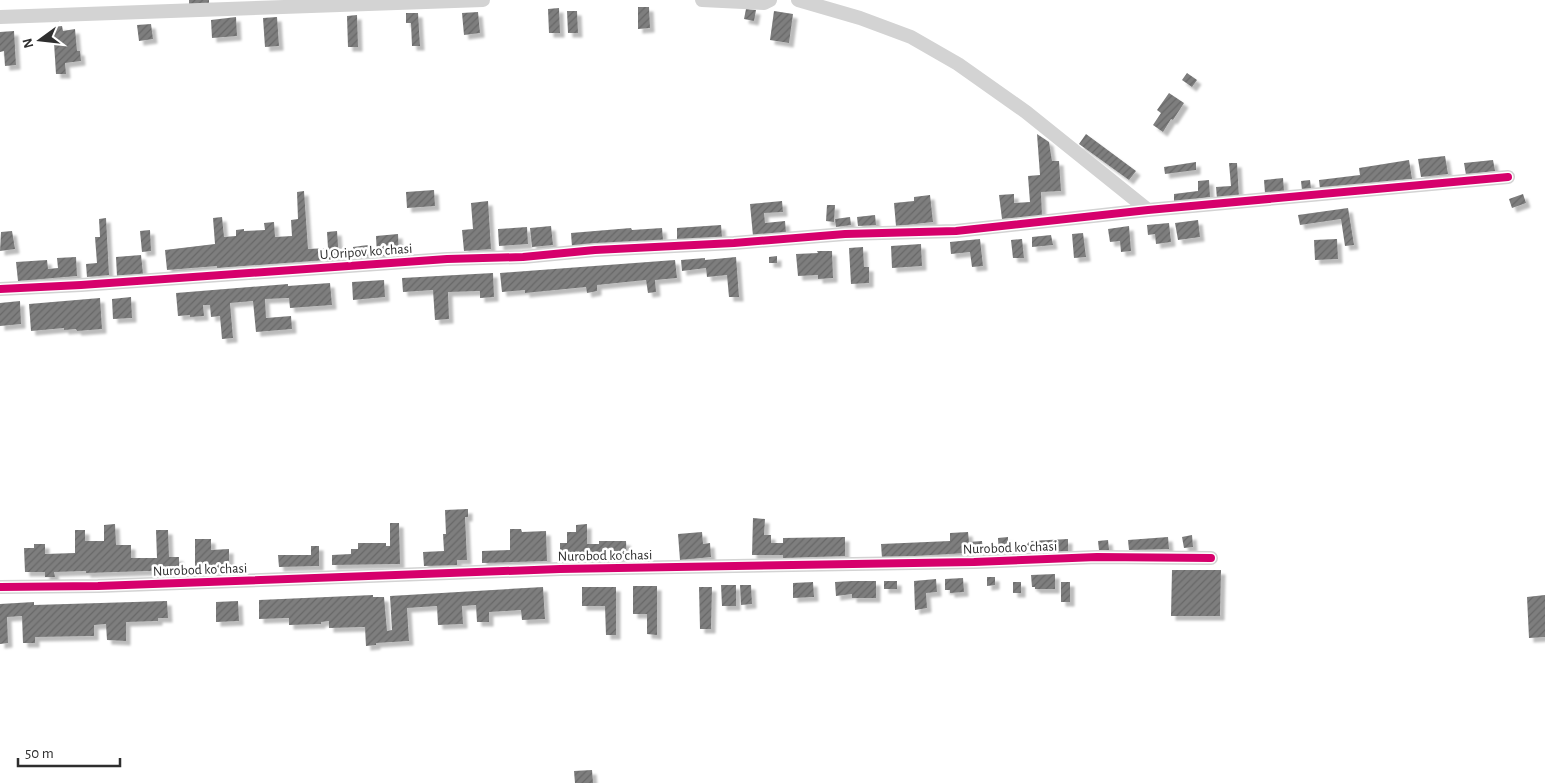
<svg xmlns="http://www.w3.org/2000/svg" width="1545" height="783" font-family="'Alegreya Sans',sans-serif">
	<defs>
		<pattern id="building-hatch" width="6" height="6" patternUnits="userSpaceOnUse" patternTransform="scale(1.25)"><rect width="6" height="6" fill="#7e7e7e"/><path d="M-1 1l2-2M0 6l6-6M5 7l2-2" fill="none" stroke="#686868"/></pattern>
		<filter id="shadow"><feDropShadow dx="4.5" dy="4.5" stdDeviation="1" flood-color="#0004"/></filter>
	</defs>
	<rect width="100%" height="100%" fill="#fff"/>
	<!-- building -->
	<path fill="url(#building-hatch)" filter="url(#shadow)" d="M189,0H209V3L189,5Z
		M638,7H649L650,28L638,29Z
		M559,8L560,33H549L548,9Z
		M746,9L756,10L754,21L744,19Z
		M567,11H577L578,33H568Z
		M774,11L793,14L789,43L770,40Z
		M478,12L480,33L464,35L462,13Z
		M406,13H418L420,46H412L411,23H406Z
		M357,15L358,47H348L347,16Z
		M236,17L237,36L212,38L211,20Z
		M277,17L279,46L265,47L263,18Z
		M151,24L153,39L139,41L137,25Z
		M62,26L63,31L75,29L77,51H80L81,61L65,63L66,74H56L53,27Z
		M14,31L16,65L5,66L4,51L0,52V32Z
		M1187,73L1197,80L1192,87L1182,80Z
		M1169,93L1184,103L1173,120L1171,119L1163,132L1153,125L1161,113L1157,110Z
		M1037,134L1049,142L1052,161H1059L1061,191L1041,192L1042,216L1002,219L999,195L1014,194V203L1030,202L1028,176L1040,175Z
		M1086,134L1136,171L1129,180L1079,144Z
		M1445,156L1448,174L1421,177L1418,159Z
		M1409,160L1412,179L1320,189L1319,180L1360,175L1359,168Z
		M1493,160L1495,171L1466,175L1464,163Z
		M1196,162V170L1165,174L1164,167Z
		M1229,163H1237L1239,198L1217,199L1216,187L1231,186Z
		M1283,178L1284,191L1265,193L1264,180Z
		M1209,180L1210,197L1174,202V194L1198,191V181Z
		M1310,180L1311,189L1302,190L1301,181Z
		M434,190L435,206L407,208L406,192Z
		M304,191L308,249L328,248L327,232L337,231L339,259L217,268V266L167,270L165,250L215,244L213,218L222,217L224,237L236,236V230L244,229V231L265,230L264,223L274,222L275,237L292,236L291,220L298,219L297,192Z
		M1523,194L1526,203L1512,208L1509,199Z
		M930,195L933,222L896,226L894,203L914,201V197Z
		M488,201L491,249L464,251L462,230L473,229L471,203Z
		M782,201L783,212L764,213L765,223L785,221L786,233L753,236L750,204Z
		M827,205H835L834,222L826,221Z
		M1348,208L1354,245L1345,246L1341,219L1300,225L1298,215Z
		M875,215L876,225L858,226L857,217Z
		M850,217L851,225L836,227L835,219Z
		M106,218L109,275L87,277L86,264L97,263L95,237H100L99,219Z
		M1198,220L1200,237L1178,240L1175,223Z
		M1169,223L1171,242L1156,244L1155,234L1148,235L1147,225Z
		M721,225L722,237L677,240V228Z
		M551,226L553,245L532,247L530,228Z
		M1129,226L1131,251L1121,252L1120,241L1110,242L1108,229Z
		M527,227L528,244L499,246L498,229Z
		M631,228L632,230L662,228L663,240L572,247L571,233Z
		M150,230L151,251L142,252L140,231Z
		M12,231L15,249L0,251L1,232Z
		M1083,233L1086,257L1074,258L1072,234Z
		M398,234L399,255L377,256L376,236Z
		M1051,235L1053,245L1032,247V237Z
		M980,239L983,266L972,267L970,252L951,254L950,242Z
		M1022,239L1024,258H1013L1011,240Z
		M1337,239L1338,259L1315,260L1314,240Z
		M921,244L922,266L892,268L891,246Z
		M368,245L369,256L353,257V247Z
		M863,247L864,267H869V283L851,284L849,248Z
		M817,251H832L833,278L818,279V275L798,276L796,254L818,253Z
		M141,255L143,274L117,276L116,257Z
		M777,256V263H769V257Z
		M76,257L77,276L18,281L16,262L47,260L48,269L58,268L57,258Z
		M736,257L739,297H729L727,275L707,277L706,268L682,271L681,260L705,258V260Z
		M675,260L677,278L655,280L656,292L648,293L646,280L597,285V291L587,293L586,287L525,293V290L502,292L500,273Z
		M493,273L494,297L480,298V291L448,292L449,319L435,320L433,290L403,292L402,278Z
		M384,280L385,297L353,300L352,282Z
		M330,283L332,305L290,308L289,298L265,299L266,318L291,316L292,329L256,332L253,301L230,303L233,338L222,339L220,316L211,317L210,305H203L204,316L190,317V315L178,316L176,293L288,284V286Z
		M131,297L132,318L113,319L112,299Z
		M100,298L102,329L77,331L76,329L64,330V328L31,331L29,304Z
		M20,301L21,324L0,326V303Z
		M468,509V517H465L467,560H457V565L424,566L423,552L444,551L443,534H446L445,510Z
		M753,518L765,519L764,535H771V543H783V538L845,537V556L783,558V555H752Z
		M390,523H399L400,564L332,565V555L351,554V549H358V543H386V546H390Z
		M115,524L116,545H131V558H157L156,530H168L169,557H179V570L86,573V571L54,572L55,577H45V572H25L24,548H34V544H45V554L75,553V530H85V541H104V525Z
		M587,524V544H599V541H626L627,560L576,561V558H560V543H567V532H576V525Z
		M510,529H521L522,532L546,531L547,561L482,563V551L510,550Z
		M702,532L703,544L710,543L711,557L680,560L678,534Z
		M968,532L969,542L982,541L983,552L882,558L881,544L950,541V533Z
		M1192,535L1193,547L1184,548L1182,537Z
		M1008,537V544H1014V551H1011L1012,554L999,555L998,538Z
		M1168,537L1169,549L1129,550L1128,540Z
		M195,539H211V550L229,549V569L195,570Z
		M1068,539V551L1030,553V541Z
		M1108,540L1109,550H1099L1098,541Z
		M311,546H319V566L279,567L278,555H311Z
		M1172,570H1221L1220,616H1171Z
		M1055,574V589H1035V587H1032L1031,575Z
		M987,577H995V585L987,586Z
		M963,578L964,592L950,593V590H945V579Z
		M936,579L937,592L926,593L927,608L915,610L914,581Z
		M852,581H876V598H852V594L836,596L835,582Z
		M884,581H897V589H884Z
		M813,582L814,597L793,598V583Z
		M1013,582H1021V593H1013Z
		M1061,582H1070V602H1061Z
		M721,585H736V606H722Z
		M740,585H751L752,604L741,605Z
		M633,586H657V635L647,634V614H633Z
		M543,587L545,619L522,620L521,610L489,612V622H477L476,605L462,606L463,624L438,625L437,606L407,608L409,641L376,643V645L366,646L365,627L329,628V621L321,622V624L289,625V618L259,619V600L373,595V597H384L387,631L392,630L390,596Z
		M582,587H616V635H606L605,606H582Z
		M699,587H712L711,629H700Z
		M1545,595V637L1529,638L1527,597Z
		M167,601L168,618H158V621L126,622V641L107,640L106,624L94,625V636L35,637V643H23L22,616L7,617L8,643L0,644V604L34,602V605Z
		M238,601L239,621L216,622V602Z
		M592,770L593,783H575L574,771Z"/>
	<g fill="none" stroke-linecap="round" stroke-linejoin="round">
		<!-- minor -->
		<path stroke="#d3d3d3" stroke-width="14" d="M702,0L764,3L770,0
			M798,0L860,18L911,37L958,64L1026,112L1148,210
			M0,17L483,0
			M0,289L81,285L447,259L523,257L595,250L734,243L845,234L956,231L1148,210L1508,177
			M0,587L98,586L560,569L974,562L1097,557L1211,558"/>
		<!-- cycleway casing -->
		<g stroke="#fff" stroke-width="11">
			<path id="cycleway" d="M0,289L81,285L447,259L523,257L595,250L734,243L845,234L956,231L1148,210L1508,177
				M0,587L98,586L560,569L974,562L1097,557L1211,558"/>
		</g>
		<!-- cycleway -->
		<use href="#cycleway" stroke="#d6006c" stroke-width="8"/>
	</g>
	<g text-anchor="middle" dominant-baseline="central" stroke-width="5" stroke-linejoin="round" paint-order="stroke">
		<!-- street labels -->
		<g font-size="14" fill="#2e2e2e" stroke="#fff">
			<text transform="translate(366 252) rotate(-4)">U.Oripov koʻchasi</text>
			<text transform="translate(1010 548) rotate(-2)">Nurobod koʻchasi</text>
			<text transform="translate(605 556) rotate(-1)">Nurobod koʻchasi</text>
			<text transform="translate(200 570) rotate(-2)">Nurobod koʻchasi</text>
		</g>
	</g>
	<!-- north arrow -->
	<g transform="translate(40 40) rotate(255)" stroke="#ffffff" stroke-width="4" paint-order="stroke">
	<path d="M0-4L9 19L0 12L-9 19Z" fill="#2e2e2e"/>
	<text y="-8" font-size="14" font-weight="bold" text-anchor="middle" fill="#2e2e2e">N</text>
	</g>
	<!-- scale -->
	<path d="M18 758v8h102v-8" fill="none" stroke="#2e2e2e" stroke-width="2.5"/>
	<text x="25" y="758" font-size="15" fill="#2e2e2e" stroke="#ffffff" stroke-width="4" paint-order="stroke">50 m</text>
</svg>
